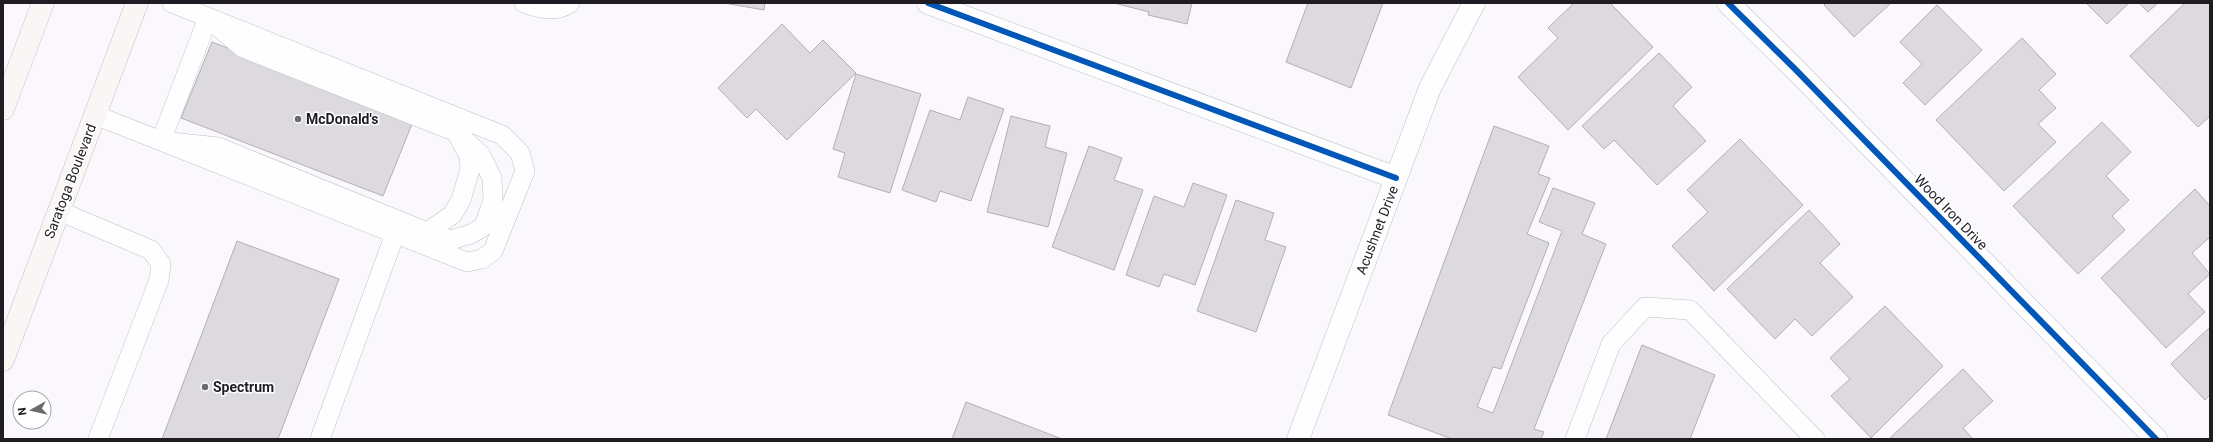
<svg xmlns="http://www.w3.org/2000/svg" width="2213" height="442" font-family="Roboto,sans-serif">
	<rect width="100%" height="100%" fill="#faf8fc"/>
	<!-- building -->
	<path fill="#dcd9df" stroke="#b3b0b5" d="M724,3H765L764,10Z
		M1114,3H1192L1187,24L1148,15L1149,12Z
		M1308,3H1383L1351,88L1286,62Z
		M1574,3H1610L1653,47L1568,130L1518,77L1558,38L1548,28Z
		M1826,3H1891L1854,37L1824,5Z
		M2086,3H2129L2107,24Z
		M2139,3H2158L2148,12Z
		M2185,3H2210V116L2198,127L2130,56Z
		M1937,5L1982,50L1925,105L1903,83L1922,64L1900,42Z
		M782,24L810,53L823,40L856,73L787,140L756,109L747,118L718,88Z
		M2022,38L2056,74L2039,90L2056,108L2038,124L2056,142L2004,191L1936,120Z
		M212,42L414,119L383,196L181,118Z
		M1659,53L1692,87L1673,106L1706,141L1657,185L1614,140L1604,149L1582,126Z
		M856,74L921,94L890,193L838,177L845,153L833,149Z
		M968,97L1004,109L971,201L940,191L936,202L902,190L930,110L960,120Z
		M1011,116L1050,126L1045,147L1067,153L1048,227L987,212Z
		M2102,122L2131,152L2106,176L2129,200L2112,216L2125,230L2078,274L2013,206Z
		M1494,126L1549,146L1538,174L1550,178L1527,234L1549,243L1501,369L1493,367L1477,407L1493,413L1562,231L1539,222L1553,188L1595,203L1582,234L1606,244L1534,429L1544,432L1541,439H1452L1388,415Z
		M1740,139L1803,205L1714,291L1672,246L1708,212L1687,190Z
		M1089,146L1122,158L1114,180L1143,190L1114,270L1052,247Z
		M1193,183L1227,195L1195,285L1164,274L1159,287L1126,275L1154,196L1184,207Z
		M2195,189L2210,206V237L2192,253L2210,274L2188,294L2205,312L2166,348L2101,278Z
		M1236,200L1274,213L1265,240L1286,247L1256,332L1197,311Z
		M1809,210L1840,244L1820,263L1853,297L1812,336L1795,319L1775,339L1727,289Z
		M237,241L339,279L278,439H162Z
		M1885,306L1943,366L1871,438L1831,396L1850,379L1830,358Z
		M2210,327V395L2205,400L2171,364Z
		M1642,345L1715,375L1690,439H1606Z
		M1963,369L1993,401L1963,428L1973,439H1889Z
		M966,402L1062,439H952Z"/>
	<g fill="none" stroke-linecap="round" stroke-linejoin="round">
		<!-- service casing -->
		<g stroke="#c3c0c5" stroke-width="20">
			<path id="service" d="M524,3C539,9 556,13 570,3
				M95,115L467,262L482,259L493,251L525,171L520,153L502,135L172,3
				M59,211L151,250L161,264L159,280L98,439
				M427,232L452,215L461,200L470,169L469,156L456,132L243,48L208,18L161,141L218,147L427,232L451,240L471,234L484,226L493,200L492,178L481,155L456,132
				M320,439L395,234
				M1575,439L1611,344L1645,307L1690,310L1815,439"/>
		</g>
		<!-- minor casing -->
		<g stroke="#c3c0c5" stroke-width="23">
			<path id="minor" d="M928,3L1396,178
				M1728,3L1794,68L2156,439"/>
		</g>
		<!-- tertiary casing -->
		<g stroke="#c3c0c5" stroke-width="23">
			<path id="tertiary" d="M1298,439L1430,88L1474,3"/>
		</g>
		<!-- secondary casing -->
		<g stroke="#c3c0c5" stroke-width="23">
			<path id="secondary" d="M3,109L43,3
				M3,360L137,3"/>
		</g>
		<!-- service -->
		<use href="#service" stroke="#fefeff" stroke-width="19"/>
		<!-- minor -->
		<use href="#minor" stroke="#fefeff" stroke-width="22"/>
		<!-- tertiary -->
		<use href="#tertiary" stroke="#fefeff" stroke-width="22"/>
		<!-- secondary -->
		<use href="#secondary" stroke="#faf6f6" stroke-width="22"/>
		<!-- cycleway casing -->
		<g stroke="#fff" stroke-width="8">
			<path id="cycleway" d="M928,3L1396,178
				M1728,3L1794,68L2156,439"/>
		</g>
		<!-- cycleway -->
		<use href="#cycleway" stroke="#0057b8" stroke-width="6"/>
	</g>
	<!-- markers -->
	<g fill="#6c696f" stroke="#fff" stroke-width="1.5">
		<circle cx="298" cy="119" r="4"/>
		<circle cx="205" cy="387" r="4"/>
	</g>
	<g text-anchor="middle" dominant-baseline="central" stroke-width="3" stroke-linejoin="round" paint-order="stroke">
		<!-- poi labels -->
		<g font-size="14" font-weight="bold" fill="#201c23" stroke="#fff" text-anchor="start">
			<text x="306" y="119">McDonald's</text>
			<text x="213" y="387">Spectrum</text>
		</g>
		<!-- street labels -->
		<g font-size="14" fill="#201c23" stroke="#fff">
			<text transform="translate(70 181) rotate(-69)">Saratoga Boulevard</text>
			<text transform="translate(1951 212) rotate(46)">Wood Iron Drive</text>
			<text transform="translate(1377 230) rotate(-69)">Acushnet Drive</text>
		</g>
	</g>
	<!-- border -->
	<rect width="2213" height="442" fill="none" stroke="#201c23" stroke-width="8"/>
	<!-- north arrow -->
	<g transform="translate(32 410) rotate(262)"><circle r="19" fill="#ffffff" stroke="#a6a4a7"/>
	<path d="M0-3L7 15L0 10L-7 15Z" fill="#6c696f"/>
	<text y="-6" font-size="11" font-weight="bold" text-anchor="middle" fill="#201c23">N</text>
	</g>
</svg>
